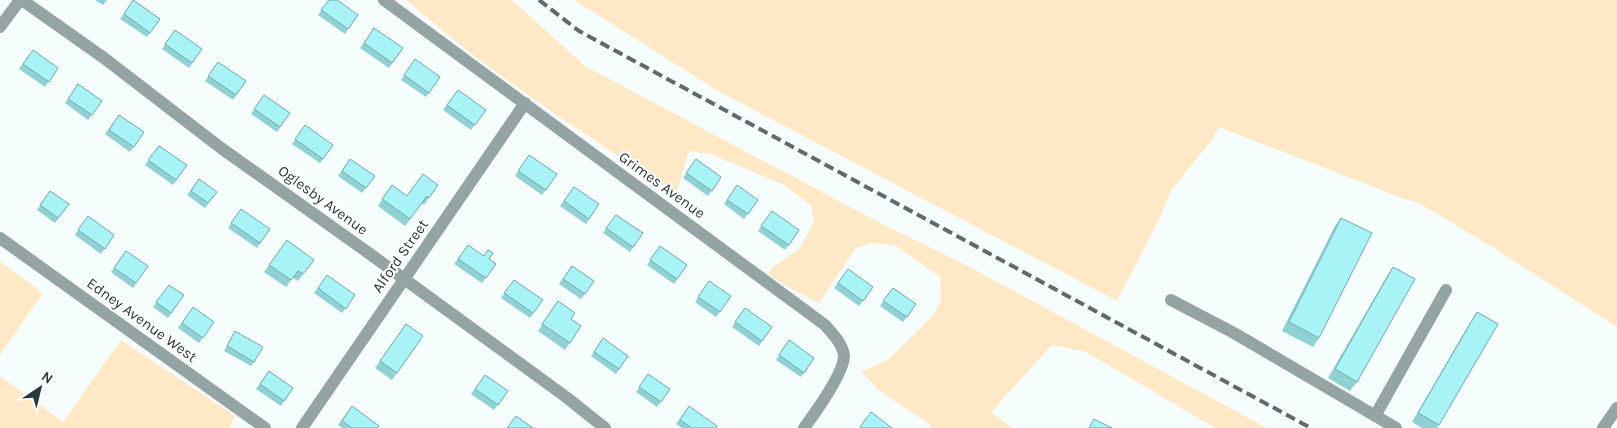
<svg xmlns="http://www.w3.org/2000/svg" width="1617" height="428" font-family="Karla,sans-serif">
	<rect width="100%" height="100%" fill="#f6fdfd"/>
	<!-- green -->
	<path fill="#ffe8c6" d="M406,0H512L585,66L884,225L968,266L1267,428H1215L1086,352L1052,345L991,412L1012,428H931L929,424L881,392L861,372L889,359L931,318L941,301L940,277L896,246L873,243L855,249L819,303L782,284L768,274L773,267L799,249L814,222L811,205L782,184L710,154L689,151L676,194L562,119L475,57Z
		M574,0H1617V327L1492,247L1417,202L1404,199L1219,127L1211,141L1170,192L1159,220L1117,301L718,91Z
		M0,262L34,286L42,294L0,355Z
		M121,340L235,416L229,428H0V376L63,422Z"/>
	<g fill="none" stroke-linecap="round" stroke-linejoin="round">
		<!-- minor -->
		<path stroke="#94a4a4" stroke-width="12" d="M22,0L104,58L221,148L370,254L566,397L605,428
			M384,0L825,325C832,333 842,343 844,355C845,372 815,413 804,428
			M0,27L20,0
			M0,238L265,428
			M1171,300L1234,333L1396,428
			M1375,416L1446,290
			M302,428L525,103
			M1603,428L1617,408"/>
		<!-- rail -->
		<path stroke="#5e6b6b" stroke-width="4" stroke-dasharray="10 5" stroke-linecap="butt" d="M539,0L579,31L1311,428"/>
	</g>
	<!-- wall -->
	<path fill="#90d1d4" d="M95,0H107L103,5Z
		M134,0L160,19L147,37L120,19Z
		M329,0L358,15L345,34L318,15Z
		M374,28L403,48L389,68L360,48Z
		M175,30L202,49L189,68L162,49Z
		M33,50L58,68L45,87L19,69Z
		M415,59L440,77L426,97L401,80Z
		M218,62L246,81L233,100L205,81Z
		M78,84L102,101L88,120L65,103Z
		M458,90L486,110L471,130L443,110Z
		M264,95L290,113L277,132L251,114Z
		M119,115L144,132L130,152L105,134Z
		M305,125L333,145L320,163L292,144Z
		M159,146L187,165L173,185L145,165Z
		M529,155L557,174L542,195L515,176Z
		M350,159L375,176L362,193L338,176Z
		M696,159L721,177L708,196L683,178Z
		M199,179L217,192L205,208L187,195Z
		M392,185L407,196L438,185L424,205L422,203L405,226L378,206Z
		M737,185L758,200L744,219L724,204Z
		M574,187L599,204L586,224L560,206Z
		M50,191L69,204L55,223L37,210Z
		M241,209L270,229L257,248L228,228Z
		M772,211L799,230L785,250L758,231Z
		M616,215L643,233L630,252L603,233Z
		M88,216L114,235L101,254L75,235Z
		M1341,218L1319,338L1313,347L1282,331L1335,226Z
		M287,240L314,260L298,281L293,278L286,287L264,272Z
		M468,245L496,264L482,283L454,264Z
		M660,246L687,265L674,284L647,265Z
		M126,251L148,266L133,288L111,272Z
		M572,266L594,281L581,299L559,284Z
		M1393,267L1357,382L1350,391L1328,378L1387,276Z
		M848,269L873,287L859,306L834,288Z
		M327,275L355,295L342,313L314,293Z
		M514,280L543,300L530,318L501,298Z
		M709,281L731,296L716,317L695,302Z
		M169,285L184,295L168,318L153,307Z
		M893,288L916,304L903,322L880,306Z
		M558,301L571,319L581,326L565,350L538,331Z
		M193,307L214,322L199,343L178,328Z
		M745,308L772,327L759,346L732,327Z
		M1477,312L1498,324L1437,428H1422L1412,422L1471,321Z
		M406,324L423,336L392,380L375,368Z
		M235,331L254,362L251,366L224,351Z
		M603,338L628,356L616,374L591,356Z
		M789,340L814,358L801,377L776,360Z
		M269,371L293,388L281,406L256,389Z
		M648,374L670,389L657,407L636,392Z
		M485,375L508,391L494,410L471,394Z
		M352,406L377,428H342L338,425Z
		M689,406L716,428H682L676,424Z"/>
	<!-- building -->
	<path fill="#a7f3f6" stroke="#75aaac" d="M133,0L160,19L150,33L124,14Z
		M329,0H337L358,15L348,29L321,10Z
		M374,28L403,48L392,63L364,43Z
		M175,30L202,49L192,63L165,44Z
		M33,50L58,68L49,82L23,64Z
		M415,59L440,77L429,93L404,75Z
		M218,62L246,81L236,95L208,76Z
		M78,84L102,101L92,115L68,99Z
		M458,90L486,110L475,125L447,105Z
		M264,95L290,113L280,127L254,109Z
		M119,115L144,132L134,147L109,130Z
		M305,125L333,145L323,159L295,139Z
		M159,146L187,165L176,180L148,160Z
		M529,155L557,174L546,190L518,171Z
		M350,159L375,176L366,188L342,171Z
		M696,159L721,177L712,191L686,173Z
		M423,174L438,185L429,198L427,196L410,219L382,199L392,185L407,196Z
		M199,179L217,192L208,203L191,191Z
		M737,185L758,200L748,214L727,200Z
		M574,187L599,204L589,219L564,201Z
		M50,191L69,204L58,218L40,205Z
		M241,209L270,229L260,243L231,223Z
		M772,211L799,230L789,245L761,226Z
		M616,215L643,233L633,247L606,228Z
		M88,216L114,235L105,249L78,230Z
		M1341,218L1372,233L1319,338L1289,322Z
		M287,240L314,260L303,274L298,271L291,280L269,265Z
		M468,245L484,256L488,250L493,253L489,259L496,264L486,278L458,259Z
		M660,246L687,265L677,279L650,260Z
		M126,251L148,266L136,283L114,268Z
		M572,266L594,281L585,294L563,279Z
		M1393,267L1415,279L1357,382L1335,369Z
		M848,269L873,287L863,301L838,283Z
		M327,275L355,295L346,309L318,288Z
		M514,280L543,300L533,313L504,293Z
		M709,281L731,296L720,312L698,297Z
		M169,285L184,295L171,313L156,302Z
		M893,288L916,304L907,317L883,301Z
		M558,301L575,313L571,319L581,326L570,343L542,324Z
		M193,307L214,322L203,338L182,323Z
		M745,308L772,327L762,341L735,322Z
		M1477,312L1498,324L1439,425L1418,413Z
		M406,324L423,336L397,373L380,361Z
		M235,331L263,347L254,362L227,346Z
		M603,338L628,356L619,369L594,352Z
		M789,340L814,358L804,373L779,355Z
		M269,371L293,388L284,401L260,384Z
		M648,374L670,389L661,402L639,387Z
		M485,375L508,391L498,405L475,389Z
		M352,406L379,426L377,428H352L342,421Z
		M689,406L717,426L716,428H692L680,420Z
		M871,412L892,428H862L860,427Z
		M516,416L533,428H507Z
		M1094,419L1112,428H1089Z"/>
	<g text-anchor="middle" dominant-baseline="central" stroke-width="4" stroke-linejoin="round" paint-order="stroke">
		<!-- street labels -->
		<g font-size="15" fill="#293838" stroke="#fff">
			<text transform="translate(662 185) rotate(36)">Grimes Avenue</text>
			<text transform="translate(323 200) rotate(36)">Oglesby Avenue</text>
			<text transform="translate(400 256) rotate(-55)">Alford Street</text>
			<text transform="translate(142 320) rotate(36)">Edney Avenue West</text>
		</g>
	</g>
	<!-- north arrow -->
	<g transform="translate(40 388) rotate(35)" stroke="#ffffff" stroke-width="4" paint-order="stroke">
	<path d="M0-4L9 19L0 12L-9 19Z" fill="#293838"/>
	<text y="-8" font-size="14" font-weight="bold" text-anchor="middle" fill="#293838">N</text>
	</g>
</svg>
